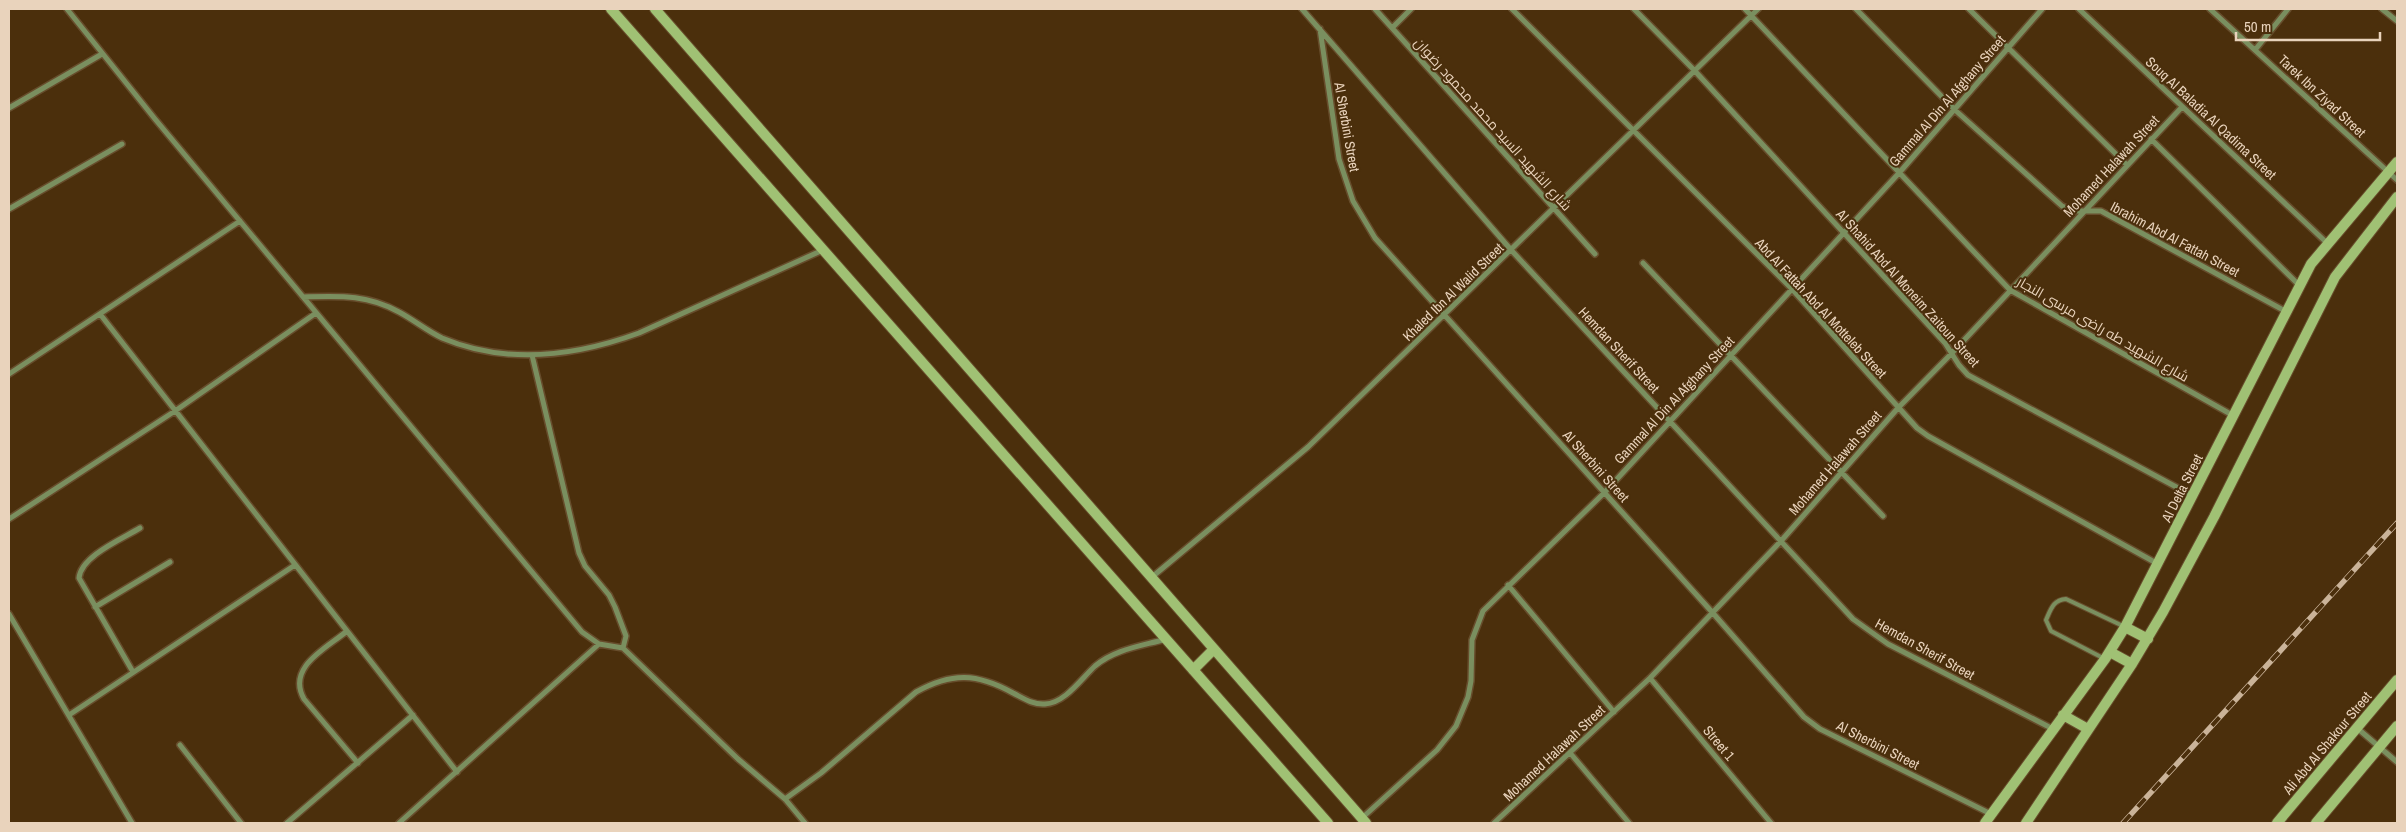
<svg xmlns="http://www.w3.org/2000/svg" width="2406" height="832" font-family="'Archivo Narrow',Cairo,sans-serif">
	<rect width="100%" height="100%" fill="#4b2f0c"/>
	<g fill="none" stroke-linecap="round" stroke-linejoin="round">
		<!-- lane casing -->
		<g stroke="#674d2c" stroke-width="6">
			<path id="lane" d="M2103,658L2051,631L2046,620C2051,609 2053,600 2066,599L2123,626"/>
		</g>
		<!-- street casing -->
		<g stroke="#674d2c" stroke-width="8">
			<path id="street" d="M67,9L155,119L582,632L599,644L623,648
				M1302,9L1512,251L1853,619L1888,644L2053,729
				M1375,9L1595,254
				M1512,9L1792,289L1917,428L1928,436L2158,564
				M1634,9L1694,70L1945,343L1959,365L1968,375L2193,496
				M1745,9L2010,290L2234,416
				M1856,9L1955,110L2062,206L2073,211H2101L2287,312
				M1969,9L2127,165
				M2079,9L2327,243
				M2210,9L2397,180
				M2382,9L2397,21
				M1392,28L1411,9
				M1320,29L1339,159L1353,201L1375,238L1712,612L1804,717L1820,729L1991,814
				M2255,50L2288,9
				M9,108L102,54
				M2151,139L2300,286
				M9,209L122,144
				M1643,263L1883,516
				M303,297C339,296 367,294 399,312C414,320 427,331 442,338C506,365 576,356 639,333L823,250
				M100,314L457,772
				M532,355L579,553L585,566L609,595L615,607L626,636L623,648L738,759L785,799L805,823
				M9,374L240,221
				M9,519L175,411L316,313
				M1152,577L1308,447L1758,9
				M1508,585L1614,712
				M95,607L170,562
				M9,614L132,823
				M347,631C327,648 286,667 304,699L358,763
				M133,672L79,578C81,556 122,539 140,528
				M1650,678L1771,823
				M69,715L295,565
				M2357,728L2397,762
				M180,745L241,823
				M1571,754L1629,823
				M785,799L821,773L916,692C952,672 977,673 1013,693C1023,698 1033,705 1045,704C1065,703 1081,679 1095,666C1115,649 1142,646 1166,639
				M1362,818L1437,750L1456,726L1468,697L1471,681L1472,640L1483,611L1605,492L1899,173L2042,9
				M287,823L413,715
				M399,823L599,644
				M1494,823L1650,678L1781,541L1898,408L1952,353L2182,107"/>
		</g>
		<!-- secondary casing -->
		<g stroke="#674d2c" stroke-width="12">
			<path id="secondary" d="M611,9L1328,823
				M655,9L1366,823
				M2125,627L2148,639
				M2110,652L2132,664
				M1193,670L1214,649
				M2063,715L2088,729
				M1985,823L2105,659L2125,627L2311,264L2397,162
				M2026,823L2132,664L2163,612L2214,517L2335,277L2397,197
				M2277,823L2397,680
				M2316,823L2397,726"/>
		</g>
		<!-- lane -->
		<use href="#lane" stroke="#7a8f5f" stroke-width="4"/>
		<!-- street -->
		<use href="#street" stroke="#7a8f5f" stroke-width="5"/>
		<!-- secondary -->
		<use href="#secondary" stroke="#a0c174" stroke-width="10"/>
		<!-- rail casing -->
		<g stroke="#cab399" stroke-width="5.5">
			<path id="rail" d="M2123,823L2397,523"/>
		</g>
		<!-- rail -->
		<use href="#rail" stroke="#4b2f0c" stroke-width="4" stroke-dasharray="11" stroke-linecap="butt"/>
	</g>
	<g text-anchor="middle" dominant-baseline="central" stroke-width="4" stroke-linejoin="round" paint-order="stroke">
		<!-- street labels -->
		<g font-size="14" fill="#e9d3bc" stroke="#4b2f0c">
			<text transform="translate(2322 96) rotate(43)">Tarek Ibn Ziyad Street</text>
			<text transform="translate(1947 101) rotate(-49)">Gammal Al Din Al Afghany Street</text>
			<text transform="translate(2211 118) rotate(43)">Souq Al Baladia Al Qadima Street</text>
			<text transform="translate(1493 124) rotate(48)">شارع الشهيد السيد محمد محمود رضوان</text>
			<text transform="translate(1347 127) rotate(80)">Al Sherbini Street</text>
			<text transform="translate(2111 166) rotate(-47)">Mohamed Halawah Street</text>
			<text transform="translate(2175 239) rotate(28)">Ibrahim Abd Al Fattah Street</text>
			<text transform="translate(1908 288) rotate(48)">Al Shahid Abd Al Moneim Zaitoun Street</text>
			<text transform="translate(1453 292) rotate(-44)">Khaled Ibn Al Walid Street</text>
			<text transform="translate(1821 308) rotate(47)">Abd Al Fattah Abd Al Motteleb Street</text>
			<text transform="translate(2103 329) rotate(30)">شارع الشهيد طه راضى مرسى النجار</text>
			<text transform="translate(1619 350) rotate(47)">Hemdan Sherif Street</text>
			<text transform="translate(1674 400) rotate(-47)">Gammal Al Din Al Afghany Street</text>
			<text transform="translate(1835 463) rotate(-49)">Mohamed Halawah Street</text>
			<text transform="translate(1596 466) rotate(48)">Al Sherbini Street</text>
			<text transform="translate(2182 488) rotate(-63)">Al Delta Street</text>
			<text transform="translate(1925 649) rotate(29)">Hemdan Sherif Street</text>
			<text transform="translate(1719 743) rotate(50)">Street 1</text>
			<text transform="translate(2327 743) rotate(-50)">Ali Abd Al Shakour Street</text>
			<text transform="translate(1878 745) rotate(27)">Al Sherbini Street</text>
			<text transform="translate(1554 753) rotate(-43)">Mohamed Halawah Street</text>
		</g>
	</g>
	<!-- border -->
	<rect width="2406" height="832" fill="none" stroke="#e9d3bc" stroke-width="20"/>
	<!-- scale -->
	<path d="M2236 32v8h144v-8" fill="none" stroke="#e9d3bc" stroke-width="2.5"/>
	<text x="2244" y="32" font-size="15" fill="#e9d3bc" stroke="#4b2f0c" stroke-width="4" paint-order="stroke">50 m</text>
</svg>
